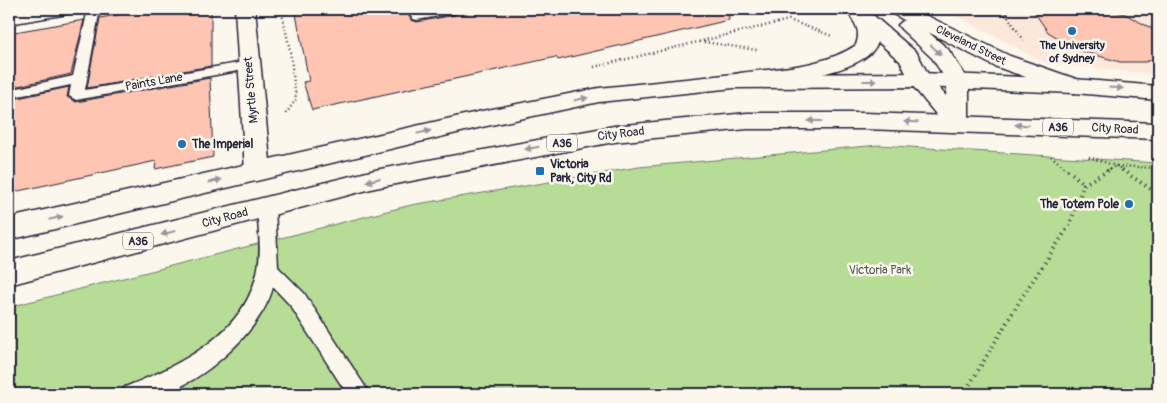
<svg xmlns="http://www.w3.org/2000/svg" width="1167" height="403" font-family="Pangolin,sans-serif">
	<rect width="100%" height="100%" fill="#fbf7ec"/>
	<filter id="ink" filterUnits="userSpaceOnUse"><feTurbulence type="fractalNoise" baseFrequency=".02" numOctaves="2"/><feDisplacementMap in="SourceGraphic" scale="10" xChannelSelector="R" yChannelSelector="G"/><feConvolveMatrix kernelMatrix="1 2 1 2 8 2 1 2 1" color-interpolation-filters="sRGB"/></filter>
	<g filter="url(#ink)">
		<!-- built -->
		<path fill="#fce8db" d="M943,9H1158V75L1046,63Z"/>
		<!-- green -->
		<path fill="#b7dc96" stroke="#6c7f68" d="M879,145L1158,163V394H9V307L411,205L639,167Z"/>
		<!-- building -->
		<path fill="#fec5b2" stroke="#22223b" d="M139,9H211V66L87,88L100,18L138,11Z
			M295,9H405L411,20L417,22L455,15L463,9H728L729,20L558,60L556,57L312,110L303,82L309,81Z
			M1032,9H1106L1125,14L1158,32V58L1145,62H1120L1078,50L1048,32Z
			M84,20L71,74L9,88V33Z
			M210,78L213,157L155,169L156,161L9,193V100L69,87L67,97L76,102Z"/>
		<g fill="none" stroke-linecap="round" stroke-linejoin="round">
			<!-- service casing -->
			<g stroke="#22223b" stroke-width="3">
				<path id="service" d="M88,9H100L85,90L249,61L256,65L249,69L76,100L69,96L71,85L9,98V90L73,76Z
					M407,9H419L421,12L436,9H461L455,13L417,20L413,19Z
					M266,201L272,202L275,207L278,267L304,293L370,394H347L290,305L273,287C263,329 202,384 160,394C149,397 134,394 122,394L125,387C181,365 247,333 258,268C262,248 258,227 257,207L260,202Z"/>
			</g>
			<!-- minor casing -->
			<g stroke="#22223b" stroke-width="3">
				<path id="minor" d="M28,9H72L69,13L62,15L9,24V12Z
					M235,9H255L271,171L267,177L258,180L249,177L245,171Z"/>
			</g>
			<!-- primary casing -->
			<g stroke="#22223b" stroke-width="3">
				<path id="primary" d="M862,9L873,15L917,53L930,78L946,96L947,81L932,58L901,29L898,25L904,20L891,13L888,9H913L1010,56L1082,81L1085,86L1082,91L1074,93L1066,91L994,66L928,32L948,49L969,81V124L966,129L957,132L948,129L912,85L900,61L878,42C866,76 772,82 740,87L732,85L729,80L732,75L740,73C778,68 824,67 856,45C861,31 856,25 849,14L852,10Z"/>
			</g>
			<!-- trunk casing -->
			<g stroke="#22223b" stroke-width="3">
				<path id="trunk" d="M920,73L1074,79L1158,86V100L1074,93L920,87L734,88L599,102L482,127L9,240V218L482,111L599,88L734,74Z
					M747,113H864L1158,123V139L864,129H747L614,142L375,188L9,285V261L375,170L614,126Z"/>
			</g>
			<!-- path-far1 -->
			<path stroke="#22223b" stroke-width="2.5" stroke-dasharray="1 3" stroke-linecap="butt" d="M281,9L290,50L296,99L286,114
				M735,9L744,16
				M995,9L1007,16
				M1007,9V16L1024,40
				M704,42L757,50
				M594,67L789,20L832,36
				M1051,156L1069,171
				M1089,157L1116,166L1124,171
				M1106,171L1116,166L1158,168"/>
			<!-- path -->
			<path stroke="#22223b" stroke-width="4" stroke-dasharray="1 4.5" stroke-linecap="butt" d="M1068,170L1084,184
				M1122,170L1158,194
				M964,394L1022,297L1069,226L1084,184L1109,170"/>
			<!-- service -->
			<use href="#service" fill="#fbf7ec" fill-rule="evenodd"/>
			<!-- minor -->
			<use href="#minor" fill="#fbf7ec" fill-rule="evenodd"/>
			<!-- primary -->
			<use href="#primary" fill="#fbf7ec" fill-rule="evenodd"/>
			<!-- trunk -->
			<use href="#trunk" fill="#fbf7ec" fill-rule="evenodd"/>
		</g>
		<!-- one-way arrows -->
		<defs><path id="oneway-solid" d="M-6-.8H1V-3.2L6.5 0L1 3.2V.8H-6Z" transform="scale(1.25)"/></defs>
		<g fill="#99979c">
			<use href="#oneway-solid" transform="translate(936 50) rotate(44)"/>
			<use href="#oneway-solid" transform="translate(870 81)"/>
			<use href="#oneway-solid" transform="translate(1116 88) rotate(4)"/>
			<use href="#oneway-solid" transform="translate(581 99) rotate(-11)"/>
			<use href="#oneway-solid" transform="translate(815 121) rotate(180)"/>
			<use href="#oneway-solid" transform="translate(911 122) rotate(-178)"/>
			<use href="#oneway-solid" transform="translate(1022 125) rotate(-178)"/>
			<use href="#oneway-solid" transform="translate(424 132) rotate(-13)"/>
			<use href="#oneway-solid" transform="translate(532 148) rotate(170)"/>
			<use href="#oneway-solid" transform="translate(373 180) rotate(167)"/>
			<use href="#oneway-solid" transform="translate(215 181) rotate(-13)"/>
			<use href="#oneway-solid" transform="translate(56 218) rotate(-13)"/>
			<use href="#oneway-solid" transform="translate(168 233) rotate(165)"/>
		</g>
	</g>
	<!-- markers -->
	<g fill="#1f6fb2" stroke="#fbf7ec" stroke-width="2">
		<circle cx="1072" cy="31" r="5"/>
		<circle cx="182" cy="144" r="5"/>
		<rect x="535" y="166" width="10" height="10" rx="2.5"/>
		<circle cx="1129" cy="204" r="5"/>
	</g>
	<g text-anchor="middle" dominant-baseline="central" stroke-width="5" stroke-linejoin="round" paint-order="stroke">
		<!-- far-street labels -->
		<g font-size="11" fill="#22223b" stroke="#fbf7ec">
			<text transform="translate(971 45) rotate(26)">Cleveland Street</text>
		</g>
		<!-- far-poi labels -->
		<g font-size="11" font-weight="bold" fill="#22223b" stroke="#fbf7ec">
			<text x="1072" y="45">The University<tspan x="1072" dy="13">of Sydney</tspan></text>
		</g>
		<!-- shield labels -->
		<g fill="#fbf7ec" stroke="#636270" stroke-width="1">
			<rect x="1043" y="118.5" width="30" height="17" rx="4"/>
			<rect x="547" y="134.5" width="30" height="17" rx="4"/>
			<rect x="123" y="232.5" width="30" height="17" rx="4"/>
		</g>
		<g font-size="11" font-weight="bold" fill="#22223b">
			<text x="1058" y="127">A36</text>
			<text x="562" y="143">A36</text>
			<text x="138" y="241">A36</text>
		</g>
		<!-- street labels -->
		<g font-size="12" fill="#22223b" stroke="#fbf7ec">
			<text transform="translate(154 82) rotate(-10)">Paints Lane</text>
			<text transform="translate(251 90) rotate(-95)">Myrtle Street</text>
			<text transform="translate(1115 129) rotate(3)">City Road</text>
			<text transform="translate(621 134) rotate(-7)">City Road</text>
			<text transform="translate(225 218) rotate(-15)">City Road</text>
		</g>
		<!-- poi labels -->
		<g font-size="12" font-weight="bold" fill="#22223b" stroke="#fbf7ec" text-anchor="start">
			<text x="192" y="144">The Imperial</text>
			<text x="550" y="164">Victoria<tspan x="550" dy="14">Park, City Rd</tspan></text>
			<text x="1119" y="204" text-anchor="end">The Totem Pole</text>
		</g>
		<!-- park labels -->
		<g font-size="12" fill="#4f5a56" stroke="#fbf7ec">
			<text x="880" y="270">Victoria Park</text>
		</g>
	</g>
	<!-- margin -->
	<rect width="1167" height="403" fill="none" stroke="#fbf7ec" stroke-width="30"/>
	<rect x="15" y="15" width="1137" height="373" fill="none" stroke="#22223b" stroke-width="2" filter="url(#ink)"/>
</svg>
